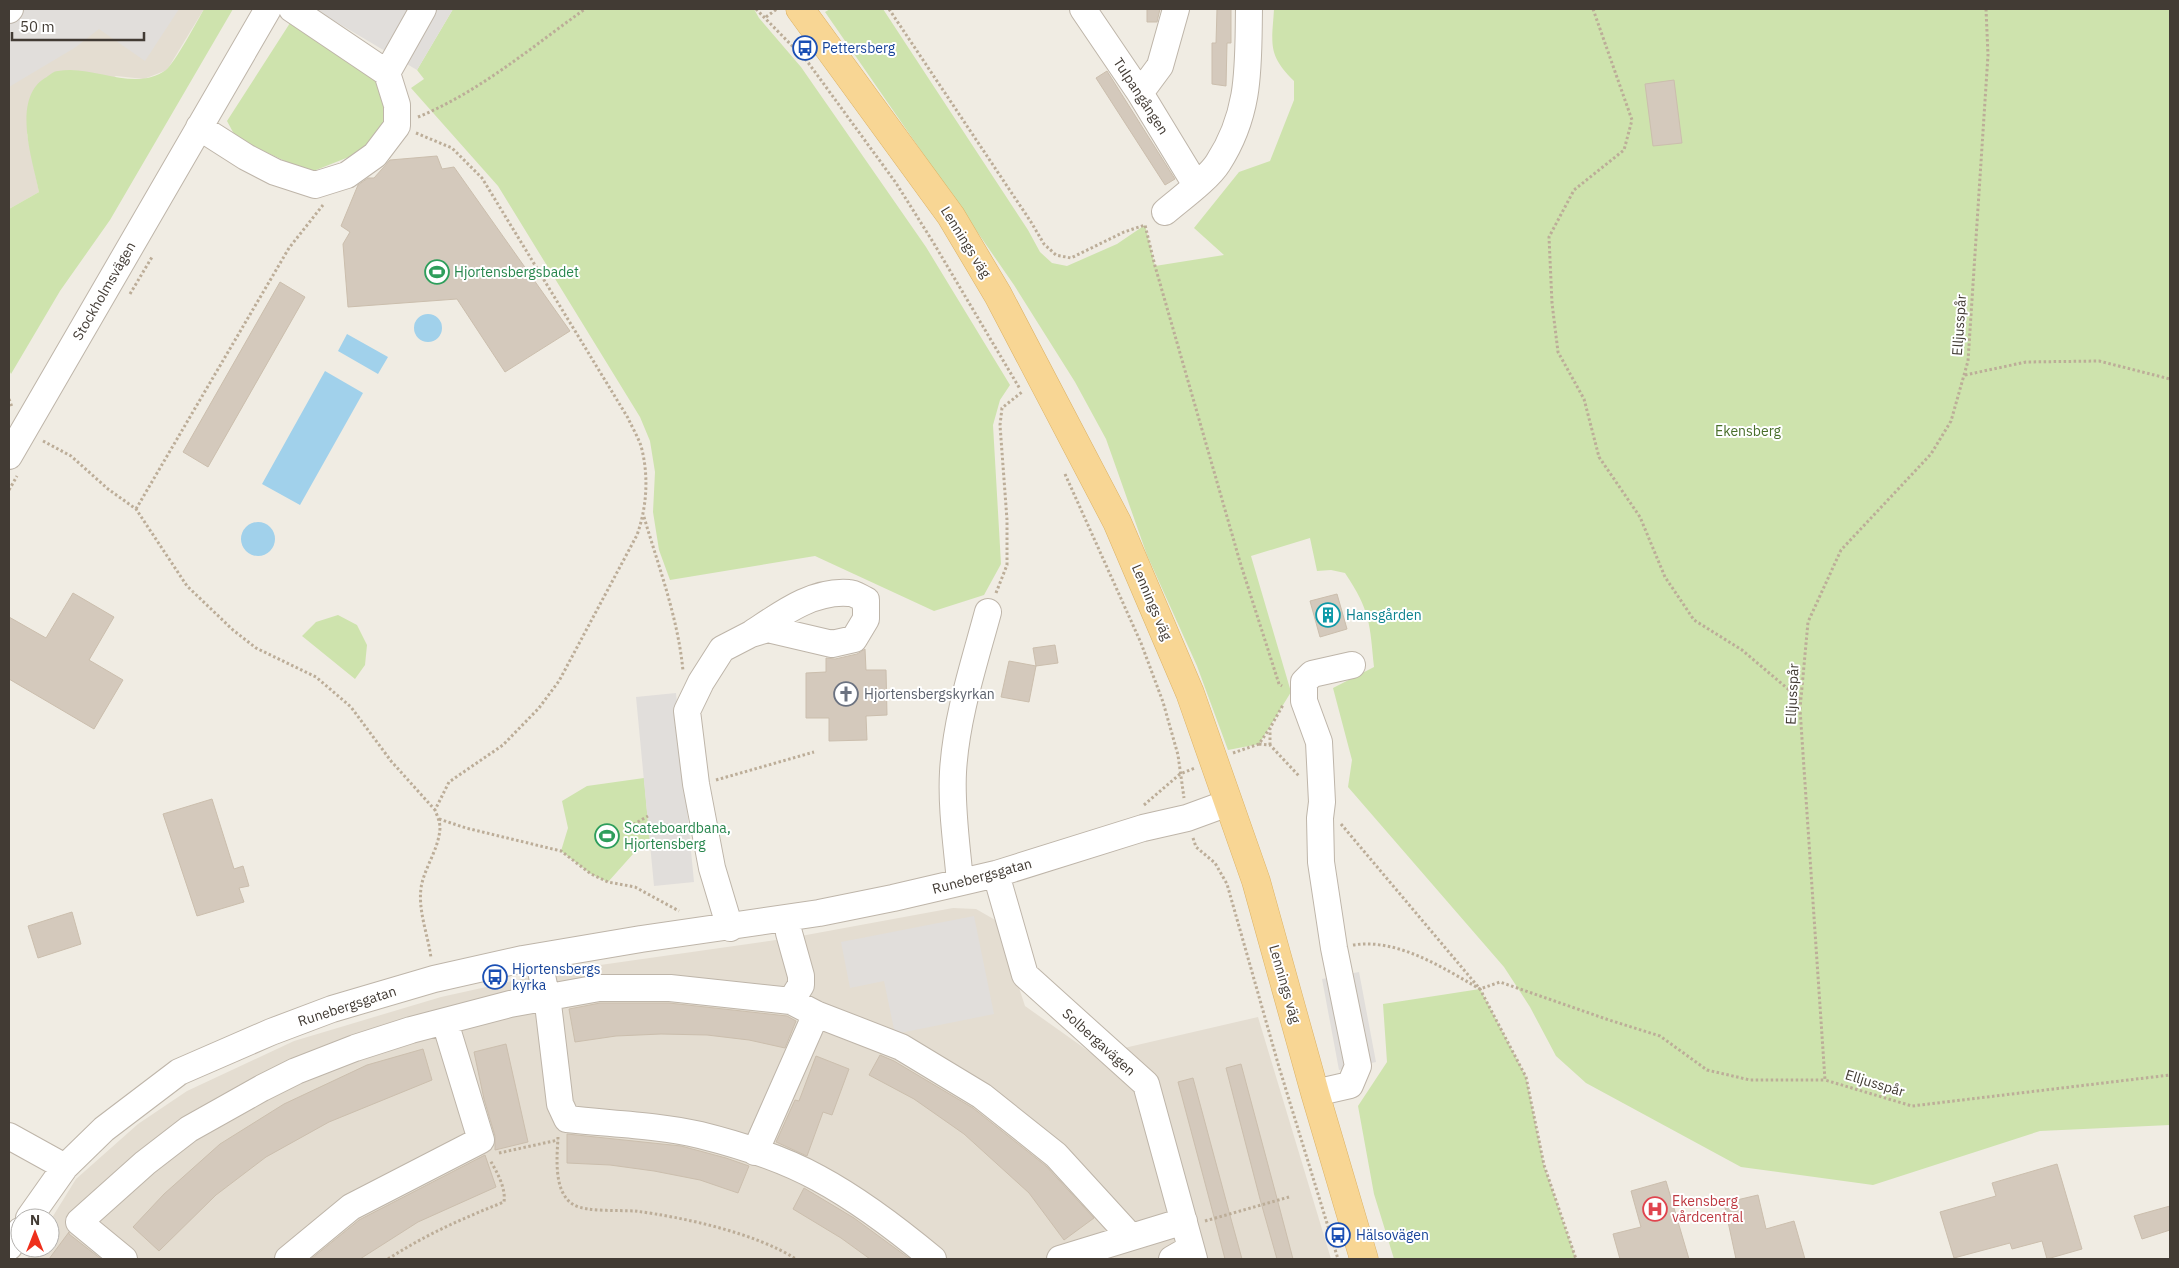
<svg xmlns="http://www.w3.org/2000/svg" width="2179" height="1268" font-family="'IBM Plex Sans',sans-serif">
	<rect width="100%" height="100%" fill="#f0ece3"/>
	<!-- residential -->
	<path fill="#e4ddd1" d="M9,9H204L167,70L144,79L116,76L27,134L39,192L9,209Z
		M953,908L976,909L997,921L1025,1006L1094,1055L1258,1017L1331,1259H27L34,1248H50V1221L76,1179L138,1124L187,1091L294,1041L441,997L558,971L790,938Z"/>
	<!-- green -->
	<path fill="#cee3ad" d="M204,9H233L110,220L60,291L11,374L9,370V209L39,192C33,161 11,99 45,78C49,76 53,71 58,71C93,64 134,93 166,70C174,64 198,20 204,9Z
		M453,9H754L759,18L801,67L926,247L1010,385L1000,400L993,425L1001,564L984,595L934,611L815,556L670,580L659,550L653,512L655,472L650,441L640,417L498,186L411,88L424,79L417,70Z
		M830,9H883L1028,230L1040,252L1052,263L1067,266L1117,244L1145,225L1155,266L1224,255L1194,228L1239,172L1270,161L1294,100V81C1267,54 1272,44 1274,9H2170V1125L2040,1131L1873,1185L1741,1167L1586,1083L1556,1056L1530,1007L1504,967L1348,787L1352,760L1333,688L1374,667C1370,624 1370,610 1345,573L1331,570L1317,571L1310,538L1251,556L1291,692L1259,744L1228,750L1197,666L1147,555L1106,439L1075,382L1014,285L825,12Z
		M290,23L394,84L396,111L364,151L316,170H304L251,145L234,134L227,121Z
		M338,615L357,625L367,645L365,665L355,679L302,636L316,622Z
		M644,778L650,844L633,854L608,882L591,874L561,851L568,828L562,801L587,786Z
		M1480,989L1526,1077L1544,1166L1576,1259H1394L1374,1194L1358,1106L1387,1062L1383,1004Z"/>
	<!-- parking -->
	<path fill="#e1dedb" d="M21,9H179L145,61L99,29L76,47L9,87V20Z
		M317,9H453L417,70L316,10Z
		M676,693L694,882L654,886L636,697Z
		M974,916L994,1014L895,1034L884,981L850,988L841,942Z
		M1359,972L1376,1062L1339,1070L1322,979Z"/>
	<!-- water -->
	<path fill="#a1d1eb" d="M414 328a14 14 0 1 1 28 0a14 14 0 1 1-28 0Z
		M347,334L388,357L378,374L338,351Z
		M325,371L363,393L300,505L262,484Z
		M241 539a17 17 0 1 1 34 0a17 17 0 1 1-34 0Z"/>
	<!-- building -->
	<path fill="#d4c9bc" stroke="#cbbead" d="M1147,9H1160L1157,22H1147Z
		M1217,9H1231V43H1227L1226,86L1212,84V43H1216Z
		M1107,71L1175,179L1165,185L1096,78Z
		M1674,80L1682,143L1653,146L1645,84Z
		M437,156L442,169L454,167L570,331L505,372L457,299L348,307L343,244L350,232L341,226L358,185L368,178H374L390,160Z
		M280,282L305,297L208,467L183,452Z
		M73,593L114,617L89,660L123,680L94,729L9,679V617L46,638Z
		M1337,594L1347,629L1320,637L1310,601Z
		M1055,645L1058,663L1036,666L1033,648Z
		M865,649L866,670H886L887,715L866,716L867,740L829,741V718H806V673L826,672V658L835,659L857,654Z
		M1009,661L1036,666L1029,702L1001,697Z
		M212,799L234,869L243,866L249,886L239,888L244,902L197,916L163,814Z
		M72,912L81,944L38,958L28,926Z
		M600,1003H669L787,1016L796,1021L785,1048L749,1040L707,1035L661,1034L616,1036L575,1042L569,1009Z
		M506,1044L528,1142L495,1150V1136L484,1099L474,1052Z
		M423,1049L432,1080L329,1122L266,1157L216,1195L159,1251L133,1227L164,1194L220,1144L284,1104L367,1065Z
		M880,1055L894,1061L973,1108L1046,1166L1094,1218L1064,1240L1029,1193L964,1134L914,1099L869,1075Z
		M816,1056L849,1069L832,1115L823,1112L807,1156L776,1142L795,1100L799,1101Z
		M1241,1064L1279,1206L1293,1259H1277L1260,1199L1226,1068Z
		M1193,1078L1231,1219L1242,1259H1225L1213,1213L1178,1082Z
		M567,1134L681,1146L726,1158L749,1166L738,1193L700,1180L654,1171L610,1165L567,1163Z
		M485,1155L496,1187L418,1222L360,1259H311L359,1220Z
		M2057,1164L2082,1249L2047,1259L2042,1241L2012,1249L2010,1243L1954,1258L1940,1212L1996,1196L1992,1183Z
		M1666,1181L1689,1259H1620L1613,1234L1641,1227L1631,1191Z
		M804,1188L854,1218L910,1259H870L841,1238L793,1209Z
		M1758,1195L1766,1229L1794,1221L1805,1259H1736L1724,1203Z
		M2170,1206V1230L2142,1239L2134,1216Z
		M69,1232V1234L101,1259H49Z"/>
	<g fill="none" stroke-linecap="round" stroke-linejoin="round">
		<!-- minor casing -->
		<g stroke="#beb5a9" stroke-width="28">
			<path id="minor" d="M1083,9L1140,93L1196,185
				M9,10L10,9
				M387,73L423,9
				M1140,93L1160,66L1176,9
				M199,127L246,157L275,172L315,185L347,175L375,155L397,126V105L387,73L292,9
				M1165,212C1180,199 1208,179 1218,163C1251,112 1248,66 1249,9
				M9,456L268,9
				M996,874L1025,975L1146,1084L1194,1259
				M960,882C957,846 951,809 953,772C956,718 974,664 988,612
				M730,928L712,868L696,784L687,711L701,682L722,649L751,634L768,629L832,644L854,639L866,619V600C861,598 855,593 849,593C812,590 780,615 751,634
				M789,933L801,976V985L791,1001
				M538,957L548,1004L560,1104L567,1119C611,1124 657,1125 700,1135C740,1145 782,1158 818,1178C859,1200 897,1229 933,1259
				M1315,1093L1350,1085L1358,1066L1334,948L1321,862L1320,818L1322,802L1319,742L1304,701V682L1312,674L1352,665
				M9,1136L65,1167
				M755,1152L816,1014
				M29,1218L65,1167L104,1129L179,1072L271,1032L332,1009L434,979L523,959L641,939L819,913L893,898L996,874L1143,828L1187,818L1228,803
				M9,1247L20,1231
				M124,1259L79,1222L145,1163L189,1129L262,1088L296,1071L355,1048L411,1030L510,1004L599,988H670L791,1001L816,1014L901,1047L982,1096L1056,1155L1131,1237
				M288,1259L351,1207L481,1140L445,1022
				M1060,1259L1184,1221
				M1172,1259L1191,1248"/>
		</g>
		<!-- major casing -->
		<g stroke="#dcb265" stroke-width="29">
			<path id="major" d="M800,9L951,216L998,295L1117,522L1190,693L1256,881L1315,1093L1364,1259"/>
		</g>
		<!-- path -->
		<path stroke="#bcad98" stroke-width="3" stroke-dasharray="2.5 2.5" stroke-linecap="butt" d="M756,9L807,61L896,183L933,242L1020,389
			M889,9L1031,222L1044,244L1056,255L1071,258L1124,232L1145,225L1155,266L1240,562L1279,684L1282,686
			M1593,9L1632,120L1624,150L1574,190L1549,237L1552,303L1558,352L1584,399L1599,457L1640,517L1665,577L1694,620L1742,650L1801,700
			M1986,9L1988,55L1968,361L1951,421L1931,454L1841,550L1808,622L1800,709L1825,1080L1912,1106L2170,1075
			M766,17L777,9
			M418,117C479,92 532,47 585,9
			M416,133L452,148L482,178L628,418C632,427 638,437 641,446C649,475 647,507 637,535L559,681L539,708L503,745L449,782L435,810C437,815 440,822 440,828C439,849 424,868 421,888C418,911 428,935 431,958
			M130,294L152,257
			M1965,375L2026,362L2099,361L2170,379
			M9,399L12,407
			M43,441L71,456L108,489L136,509L187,586L233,630L256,648L316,677L351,707L391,761L435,810
			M1065,474L1141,643L1163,702L1178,755L1184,798
			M9,490L17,476
			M136,509L289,248L323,205
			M644,517C659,568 678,618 683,671
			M996,593L1007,565V520L1000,425L1002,408L1022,392
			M1259,744L1270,745L1299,776
			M1270,745V728L1283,705
			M1233,753L1259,744L1270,728
			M716,780L814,752
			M1144,805L1180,774L1195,768
			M439,819L466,828L561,851L591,874L608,882L635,887L679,911
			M1341,824L1480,989L1526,1077L1544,1165L1576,1259
			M629,827L648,816
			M1193,838L1196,847L1215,863L1227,884L1279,1067L1338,1259
			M1353,945C1398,938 1443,968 1480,989L1500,982L1609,1020L1660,1036L1707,1070L1750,1080H1825
			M558,1137C557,1157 553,1193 574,1205C587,1212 619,1210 635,1211C682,1217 756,1233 796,1259
			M499,1153L558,1140
			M1205,1221L1289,1197
			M388,1259C425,1235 463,1218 504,1202C506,1188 497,1172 490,1160"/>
		<!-- minor -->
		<use href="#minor" stroke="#fff" stroke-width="26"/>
		<!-- major -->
		<use href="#major" stroke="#f8d694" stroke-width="28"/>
	</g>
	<!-- icons -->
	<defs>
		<g id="bus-ring" transform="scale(1.25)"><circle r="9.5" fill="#fff" stroke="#1a4fb4" stroke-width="1.5"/><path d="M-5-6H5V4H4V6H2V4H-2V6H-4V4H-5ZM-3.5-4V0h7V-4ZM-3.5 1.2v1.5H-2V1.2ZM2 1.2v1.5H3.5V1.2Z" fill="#1a4fb4"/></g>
		<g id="stadium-ring" transform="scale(1.25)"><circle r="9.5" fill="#fff" stroke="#2e9e5b" stroke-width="1.5"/><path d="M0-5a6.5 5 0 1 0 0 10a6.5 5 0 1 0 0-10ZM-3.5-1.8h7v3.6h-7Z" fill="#2e9e5b"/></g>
		<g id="building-ring" transform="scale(1.25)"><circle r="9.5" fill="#fff" stroke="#0f9aa8" stroke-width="1.5"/><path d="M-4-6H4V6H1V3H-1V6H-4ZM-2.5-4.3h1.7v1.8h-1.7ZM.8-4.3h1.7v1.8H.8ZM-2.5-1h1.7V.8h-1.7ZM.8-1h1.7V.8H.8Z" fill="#0f9aa8"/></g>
		<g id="church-ring" transform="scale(1.25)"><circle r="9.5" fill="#fff" stroke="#6b7280" stroke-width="1.5"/><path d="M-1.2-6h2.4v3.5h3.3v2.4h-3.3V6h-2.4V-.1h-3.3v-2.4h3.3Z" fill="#6b7280"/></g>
		<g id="hospital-ring" transform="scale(1.25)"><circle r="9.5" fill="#fff" stroke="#e0444e" stroke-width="1.5"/><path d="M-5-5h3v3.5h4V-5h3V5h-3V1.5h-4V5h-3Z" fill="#e0444e"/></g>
	</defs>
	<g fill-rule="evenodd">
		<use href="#bus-ring" x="805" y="48"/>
		<use href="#stadium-ring" x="437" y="272"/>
		<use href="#building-ring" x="1328" y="615"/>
		<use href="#church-ring" x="846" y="694"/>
		<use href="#stadium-ring" x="607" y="836"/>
		<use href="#bus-ring" x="495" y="977"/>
		<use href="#hospital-ring" x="1655" y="1209"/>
		<use href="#bus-ring" x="1338" y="1235"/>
	</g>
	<g text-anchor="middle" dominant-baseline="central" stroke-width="4" stroke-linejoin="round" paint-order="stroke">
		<!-- transit labels -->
		<g font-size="14" fill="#164399" stroke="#fff" text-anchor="start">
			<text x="822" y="48">Pettersberg</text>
			<text x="512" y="969">Hjortensbergs<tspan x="512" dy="16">kyrka</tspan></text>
			<text x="1356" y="1235">Hälsovägen</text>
		</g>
		<!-- street labels -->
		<g font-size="14" fill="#423b34" stroke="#fff">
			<text transform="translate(1141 96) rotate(57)">Tulpangången</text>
			<text transform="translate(966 242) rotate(58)">Lennings väg</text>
			<text transform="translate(104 291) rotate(-60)">Stockholmsvägen</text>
			<text transform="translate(1959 325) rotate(-86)">Elljusspår</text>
			<text transform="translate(1152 602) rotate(67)">Lennings väg</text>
			<text transform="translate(1792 694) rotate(-87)">Elljusspår</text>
			<text transform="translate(982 876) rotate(-15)">Runebergsgatan</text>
			<text transform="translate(1285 984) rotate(74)">Lennings väg</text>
			<text transform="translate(347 1006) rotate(-18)">Runebergsgatan</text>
			<text transform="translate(1099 1042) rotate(42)">Solbergavägen</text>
			<text transform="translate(1875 1083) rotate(17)">Elljusspår</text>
		</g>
		<!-- leisure labels -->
		<g font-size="14" fill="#27864d" stroke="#fff" text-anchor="start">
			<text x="454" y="272">Hjortensbergsbadet</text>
			<text x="624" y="828">Scateboardbana,<tspan x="624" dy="16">Hjortensberg</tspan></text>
		</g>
		<!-- park labels -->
		<g font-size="14" fill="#496f2b" stroke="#fff">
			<text x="1748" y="431">Ekensberg</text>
		</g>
		<!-- culture labels -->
		<g font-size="14" fill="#0d838f" stroke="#fff" text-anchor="start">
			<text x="1346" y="615">Hansgården</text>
		</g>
		<!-- worship labels -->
		<g font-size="14" fill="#5b616d" stroke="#fff" text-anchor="start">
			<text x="864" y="694">Hjortensbergskyrkan</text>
		</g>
		<!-- health labels -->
		<g font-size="14" fill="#be3a42" stroke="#fff" text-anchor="start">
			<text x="1672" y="1201">Ekensberg<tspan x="1672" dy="16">vårdcentral</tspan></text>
		</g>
	</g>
	<!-- border -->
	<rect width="2179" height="1268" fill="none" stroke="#423b34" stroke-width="20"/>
	<!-- north arrow -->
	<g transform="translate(35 1233)"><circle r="24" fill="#ffffff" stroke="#b3b1ae"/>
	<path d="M0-4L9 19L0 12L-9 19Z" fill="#ee301c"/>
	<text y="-8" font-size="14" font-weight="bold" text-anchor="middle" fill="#423b34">N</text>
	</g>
	<!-- scale -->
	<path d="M12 32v8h132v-8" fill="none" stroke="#423b34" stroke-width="2.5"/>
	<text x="20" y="32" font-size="15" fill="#423b34" stroke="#ffffff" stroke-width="4" paint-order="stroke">50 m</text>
</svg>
